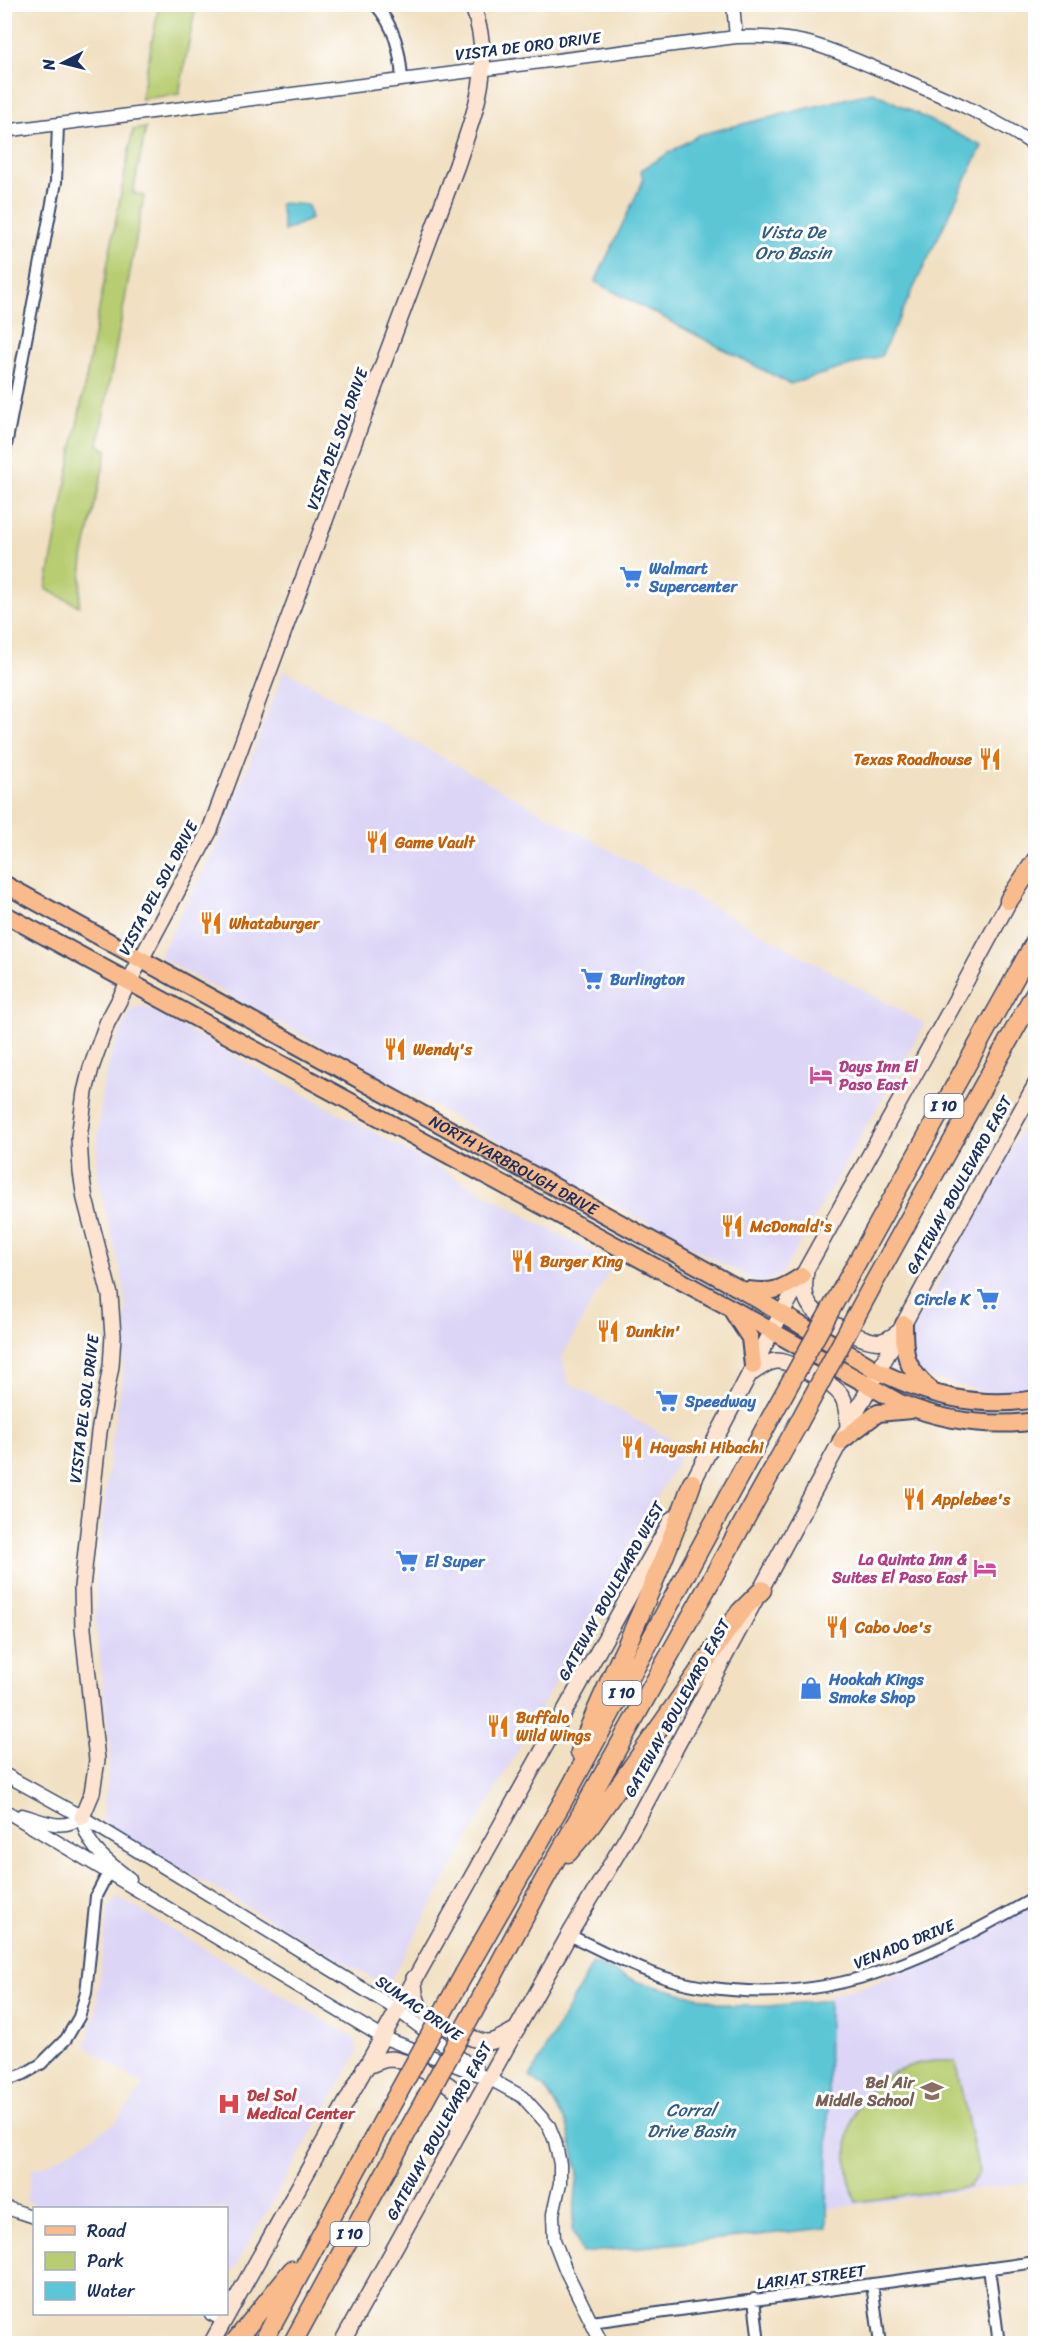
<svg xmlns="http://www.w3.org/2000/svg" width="1040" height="2348" font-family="Sriracha,sans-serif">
	<rect width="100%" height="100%" fill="#fff"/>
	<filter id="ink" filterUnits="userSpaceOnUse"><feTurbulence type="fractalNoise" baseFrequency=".0167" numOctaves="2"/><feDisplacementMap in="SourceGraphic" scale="12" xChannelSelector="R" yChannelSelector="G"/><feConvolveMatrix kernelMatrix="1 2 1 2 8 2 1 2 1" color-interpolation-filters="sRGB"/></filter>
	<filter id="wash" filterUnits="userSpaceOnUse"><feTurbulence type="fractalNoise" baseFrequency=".008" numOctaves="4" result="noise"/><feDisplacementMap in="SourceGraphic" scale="24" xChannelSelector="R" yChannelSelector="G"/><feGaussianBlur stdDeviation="1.35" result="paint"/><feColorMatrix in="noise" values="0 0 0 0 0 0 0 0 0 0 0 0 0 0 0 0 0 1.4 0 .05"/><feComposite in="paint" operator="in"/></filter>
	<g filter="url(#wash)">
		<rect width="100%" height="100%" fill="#f1e0c1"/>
		<!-- built -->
		<path fill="#dcd5f6" d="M284,670L925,1024L782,1274L760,1284L159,957L222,835Z
			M144,1006L613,1264L562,1357L568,1382L685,1447L391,1979L382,1984L106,1826L102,1818L111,1754L95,1617L96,1577L112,1435L123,1378L126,1305L122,1277L98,1181L97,1152L101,1097L111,1055L129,1014L138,1007Z
			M1035,1104V1390L1021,1393L985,1392L892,1368Z
			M118,1897L355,2039L358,2052L227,2281L226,2208H42L26,2201L33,2169L45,2166L115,2123L144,2086L85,2046L95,2015L108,1909Z
			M1035,1901V2182L827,2209L829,1994L869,1985L908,1969Z"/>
		<!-- green -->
		<path fill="#b8cd71" stroke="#6a7e68" stroke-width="1.5" d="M159,5H196L179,94L141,99Z
			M146,128L133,193L144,196L98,445L107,450L83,558L79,606L46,589L133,130Z
			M933,2061H955L979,2172L969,2187L856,2202C831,2135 857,2070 933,2061Z"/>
		<!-- water -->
		<path fill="#5bc6d5" stroke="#3b7a9a" stroke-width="1.5" d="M873,92L982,146L881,356L790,384L595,282L643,181L641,170L698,135Z
			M280,203L308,205L311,219L284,231Z
			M593,1963L635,1981L732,2006H769L829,2000L827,2228L582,2253L572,2229L578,2172L567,2125L545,2088L530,2077Z"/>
	</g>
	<g filter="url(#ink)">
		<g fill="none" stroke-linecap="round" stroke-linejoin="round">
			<!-- minor casing -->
			<g stroke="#3b4a6d" stroke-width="14">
				<path id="minor" d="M375,4C395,27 400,50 402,79
					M4,456L56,182L58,124
					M569,1935C597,1948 624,1963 652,1973C677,1983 705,1988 732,1990C846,2001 939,1952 1036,1897
					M4,2081L24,2074L41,2064L66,2039L79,2017L86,1993L96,1896L108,1873
					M989,2268L999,2344
					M872,2284L880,2344
					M754,2299L759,2344
					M591,2322L1036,2262"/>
			</g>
			<!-- tertiary casing -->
			<g stroke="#3b4a6d" stroke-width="15">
				<path id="tertiary" d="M733,4L736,37
					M4,131L736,37C759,36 782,37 805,42C833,49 860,62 887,73C938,94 989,115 1036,146
					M4,1774L82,1817L396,2009L477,2070
					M4,1810L382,2037L490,2079L523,2097L549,2126L555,2141L560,2164V2183L553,2214L554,2240L566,2271L602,2344
					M22,1815C44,1821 62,1832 82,1817
					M82,1817C86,1848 107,1860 130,1879
					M4,2207L34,2217
					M211,2314L223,2320"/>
			</g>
			<!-- secondary casing -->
			<g stroke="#3b4a6d" stroke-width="18">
				<path id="secondary" d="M806,1272C804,1283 803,1294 809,1304C817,1318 867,1345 882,1341C888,1340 894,1335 899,1332
					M752,1373C760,1368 767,1362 776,1361C789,1360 834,1384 841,1395C847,1403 847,1416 848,1426
					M687,1493L772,1331L952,1007L1014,892
					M82,1817L92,1793L97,1760L83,1629L82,1587L99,1432L111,1366L113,1336L110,1295L85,1199L81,1172L79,1138L85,1092L91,1068L107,1023L210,830L457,165C476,107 495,66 472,4
					M414,1978C414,2015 430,2020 460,2033C468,2036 478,2042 487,2042C497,2042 508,2033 517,2029
					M364,2068C373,2064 381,2059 391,2059C405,2060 451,2082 458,2094C463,2104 459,2117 458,2127
					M211,2344L672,1519
					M341,2344L569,1935L633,1827L944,1249L1036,1084"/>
			</g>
			<!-- primary casing -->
			<g stroke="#3b4a6d" stroke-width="20">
				<g id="primary">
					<path id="s1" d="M4,884L740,1289L878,1371C929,1396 979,1409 1036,1399"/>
					<path d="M4,914L729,1307L900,1403C944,1421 988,1428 1036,1421"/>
					<path d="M748,1290C773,1293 781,1290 802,1276"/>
					<path d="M733,1312L750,1338L753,1366"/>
					<path d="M904,1324C904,1356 905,1367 930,1389"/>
					<path d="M841,1441L878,1413L911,1410"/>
				</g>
			</g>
			<!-- motorway casing -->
			<g stroke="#3b4a6d" stroke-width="21">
				<path id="motorway" d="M1009,900L1036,860
					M852,1271L1036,940
					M872,1286L1036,991
					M580,1752C593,1714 611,1678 628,1642C651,1590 673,1537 692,1483
					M568,1853L590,1827L740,1612L762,1590
					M464,1974L563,1801L775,1410
					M486,1989L542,1884L797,1426
					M233,2344L292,2270
					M262,2344L387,2113
					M292,2344L411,2125"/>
			</g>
			<!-- minor -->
			<use href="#minor" stroke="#fff" stroke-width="10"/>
			<!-- tertiary -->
			<use href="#tertiary" stroke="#fff" stroke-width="12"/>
			<!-- secondary -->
			<use href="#secondary" stroke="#fde4d1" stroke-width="15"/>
			<!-- primary -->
			<use href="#primary" stroke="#fabb8c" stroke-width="16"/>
			<!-- motorway -->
			<use href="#motorway" stroke="#fabb8c" stroke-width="18"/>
			<!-- motorway-bridge casing -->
			<g stroke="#3b4a6d" stroke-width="21" stroke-linecap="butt">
				<path id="motorway-bridge" d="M775,1410L852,1271
					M797,1426L872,1286
					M387,2113L464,1974
					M411,2125L486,1989"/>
			</g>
			<!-- motorway-bridge -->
			<use href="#motorway-bridge" stroke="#fabb8c" stroke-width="18"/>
		</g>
	</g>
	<!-- icons -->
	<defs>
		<g id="supermarket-bare" transform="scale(1.8)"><path d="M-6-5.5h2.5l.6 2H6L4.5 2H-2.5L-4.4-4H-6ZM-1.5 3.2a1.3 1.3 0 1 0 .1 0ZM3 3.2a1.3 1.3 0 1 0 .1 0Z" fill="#3f7fe0" stroke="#fff" stroke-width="2.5" paint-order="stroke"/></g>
		<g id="restaurant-bare" transform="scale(1.8)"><path d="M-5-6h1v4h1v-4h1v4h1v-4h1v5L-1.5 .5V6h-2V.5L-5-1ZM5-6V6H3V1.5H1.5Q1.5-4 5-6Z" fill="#e8710a" stroke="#fff" stroke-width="2.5" paint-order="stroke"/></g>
		<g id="hotel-bare" transform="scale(1.8)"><path d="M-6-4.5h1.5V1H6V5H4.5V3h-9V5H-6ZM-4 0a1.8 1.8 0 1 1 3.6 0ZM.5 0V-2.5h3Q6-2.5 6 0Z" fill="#d1479c" stroke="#fff" stroke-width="2.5" paint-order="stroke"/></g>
		<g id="shop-bare" transform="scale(1.8)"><path d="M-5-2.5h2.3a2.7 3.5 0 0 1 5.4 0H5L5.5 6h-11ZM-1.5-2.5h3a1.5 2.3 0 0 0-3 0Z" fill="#3f7fe0" stroke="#fff" stroke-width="2.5" paint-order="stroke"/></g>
		<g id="school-bare" transform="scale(1.8)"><path d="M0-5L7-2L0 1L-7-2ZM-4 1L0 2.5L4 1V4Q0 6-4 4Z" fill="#8d6e63" stroke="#fff" stroke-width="2.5" paint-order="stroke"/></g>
		<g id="hospital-bare" transform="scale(1.8)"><path d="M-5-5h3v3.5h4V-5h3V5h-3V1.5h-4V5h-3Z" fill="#e0444e" stroke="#fff" stroke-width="2.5" paint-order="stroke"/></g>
	</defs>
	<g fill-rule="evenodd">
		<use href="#supermarket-bare" x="631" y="577"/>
		<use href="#restaurant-bare" x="990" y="759"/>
		<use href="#restaurant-bare" x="377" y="842"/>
		<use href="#restaurant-bare" x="211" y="923"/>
		<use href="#supermarket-bare" x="592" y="979"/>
		<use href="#restaurant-bare" x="395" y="1049"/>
		<use href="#hotel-bare" x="821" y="1075"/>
		<use href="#restaurant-bare" x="732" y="1226"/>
		<use href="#restaurant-bare" x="522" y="1261"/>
		<use href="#supermarket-bare" x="988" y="1299"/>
		<use href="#restaurant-bare" x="608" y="1331"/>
		<use href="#supermarket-bare" x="667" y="1401"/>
		<use href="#restaurant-bare" x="632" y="1447"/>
		<use href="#restaurant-bare" x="914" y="1499"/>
		<use href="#supermarket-bare" x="407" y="1561"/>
		<use href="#hotel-bare" x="985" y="1568"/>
		<use href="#restaurant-bare" x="837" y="1627"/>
		<use href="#shop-bare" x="811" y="1688"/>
		<use href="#restaurant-bare" x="498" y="1726"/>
		<use href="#school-bare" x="932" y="2091"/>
		<use href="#hospital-bare" x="229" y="2104"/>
	</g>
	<g text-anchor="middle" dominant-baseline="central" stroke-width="6" stroke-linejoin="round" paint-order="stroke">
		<!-- shield labels -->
		<g fill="#fff" stroke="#5f6d8e" stroke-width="1.5">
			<rect x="924.5" y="1094" width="39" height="24" rx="4.5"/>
			<rect x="602.5" y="1681" width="39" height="24" rx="4.5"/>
			<rect x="330.5" y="2222" width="39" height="24" rx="4.5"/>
		</g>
		<g font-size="15" font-weight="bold" fill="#1b2f5e">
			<text x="944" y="1106">I 10</text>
			<text x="622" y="1693">I 10</text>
			<text x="350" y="2234">I 10</text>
		</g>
		<!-- street labels -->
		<g font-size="16" fill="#1b2f5e" stroke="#fff">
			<text transform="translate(528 46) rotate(-7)">VISTA DE ORO DRIVE</text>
			<text transform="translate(337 439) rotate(-70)">VISTA DEL SOL DRIVE</text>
			<text transform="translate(158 888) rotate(-62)">VISTA DEL SOL DRIVE</text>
			<text stroke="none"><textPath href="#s1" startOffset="582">NORTH YARBROUGH DRIVE</textPath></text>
			<text transform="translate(959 1185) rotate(-61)">GATEWAY BOULEVARD EAST</text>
			<text transform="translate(84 1409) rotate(-83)">VISTA DEL SOL DRIVE</text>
			<text transform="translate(611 1591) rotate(-61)">GATEWAY BOULEVARD WEST</text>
			<text transform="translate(677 1708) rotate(-61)">GATEWAY BOULEVARD EAST</text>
			<text transform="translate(904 1944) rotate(-22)">VENADO DRIVE</text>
			<text transform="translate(419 2008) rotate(35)">SUMAC DRIVE</text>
			<text transform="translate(439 2131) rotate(-61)">GATEWAY BOULEVARD EAST</text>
			<text transform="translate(811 2277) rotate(-7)">LARIAT STREET</text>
		</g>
		<!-- shop labels -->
		<g font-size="16" font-weight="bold" fill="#366cbe" stroke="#fff" text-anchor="start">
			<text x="649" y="568">Walmart<tspan x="649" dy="18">Supercenter</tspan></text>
			<text x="610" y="979">Burlington</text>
			<text x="970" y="1299" text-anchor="end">Circle K</text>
			<text x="685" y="1401">Speedway</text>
			<text x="425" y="1561">El Super</text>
			<text x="829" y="1679">Hookah Kings<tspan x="829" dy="18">Smoke Shop</tspan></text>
		</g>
		<!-- food labels -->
		<g font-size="16" font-weight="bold" fill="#c56008" stroke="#fff" text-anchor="start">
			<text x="972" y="759" text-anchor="end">Texas Roadhouse</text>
			<text x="395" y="842">Game Vault</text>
			<text x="229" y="923">Whataburger</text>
			<text x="413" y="1049">Wendy's</text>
			<text x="750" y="1226">McDonald's</text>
			<text x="540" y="1261">Burger King</text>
			<text x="626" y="1331">Dunkin'</text>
			<text x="650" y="1447">Hayashi Hibachi</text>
			<text x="932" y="1499">Applebee's</text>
			<text x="855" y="1627">Cabo Joe's</text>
			<text x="516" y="1717">Buffalo<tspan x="516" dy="18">Wild Wings</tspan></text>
		</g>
		<!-- hotel labels -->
		<g font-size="16" font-weight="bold" fill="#b23c85" stroke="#fff" text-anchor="start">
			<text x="839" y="1066">Days Inn El<tspan x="839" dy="18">Paso East</tspan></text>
			<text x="967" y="1559" text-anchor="end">La Quinta Inn &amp;<tspan x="967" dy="18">Suites El Paso East</tspan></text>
		</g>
		<!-- education labels -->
		<g font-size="16" font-weight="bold" fill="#785e54" stroke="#fff" text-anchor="end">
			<text x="914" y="2082">Bel Air<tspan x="914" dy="18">Middle School</tspan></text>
		</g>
		<!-- health labels -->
		<g font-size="16" font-weight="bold" fill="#be3a42" stroke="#fff" text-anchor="start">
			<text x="247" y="2095">Del Sol<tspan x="247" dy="18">Medical Center</tspan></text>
		</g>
		<!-- water labels -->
		<g font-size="18" font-style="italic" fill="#2e5c82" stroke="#fff">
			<text x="793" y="232">Vista De<tspan x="793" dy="21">Oro Basin</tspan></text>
			<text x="691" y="2110">Corral<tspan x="691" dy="21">Drive Basin</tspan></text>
		</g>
	</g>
	<!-- margin -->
	<rect width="1040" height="2348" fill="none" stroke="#fff" stroke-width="24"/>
	<!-- legend -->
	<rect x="33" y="2207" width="195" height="108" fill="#ffffff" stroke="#a4acbf" stroke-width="1.5"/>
	<rect x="45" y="2226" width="30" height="9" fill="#fabb8c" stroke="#a4acbf" stroke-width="1.5"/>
	<text x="87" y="2237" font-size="18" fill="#1b2f5e">Road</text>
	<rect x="45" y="2252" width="30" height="18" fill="#b8cd71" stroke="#a4acbf" stroke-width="1.5"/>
	<text x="87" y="2267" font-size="18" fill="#1b2f5e">Park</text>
	<rect x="45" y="2282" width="30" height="18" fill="#5bc6d5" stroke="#a4acbf" stroke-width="1.5"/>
	<text x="87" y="2297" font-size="18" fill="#1b2f5e">Water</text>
	<!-- north arrow -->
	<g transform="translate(63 63) rotate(263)" stroke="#ffffff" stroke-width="4.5" paint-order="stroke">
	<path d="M0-4.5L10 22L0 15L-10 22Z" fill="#1b2f5e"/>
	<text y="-9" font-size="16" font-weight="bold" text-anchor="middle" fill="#1b2f5e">N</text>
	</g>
</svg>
